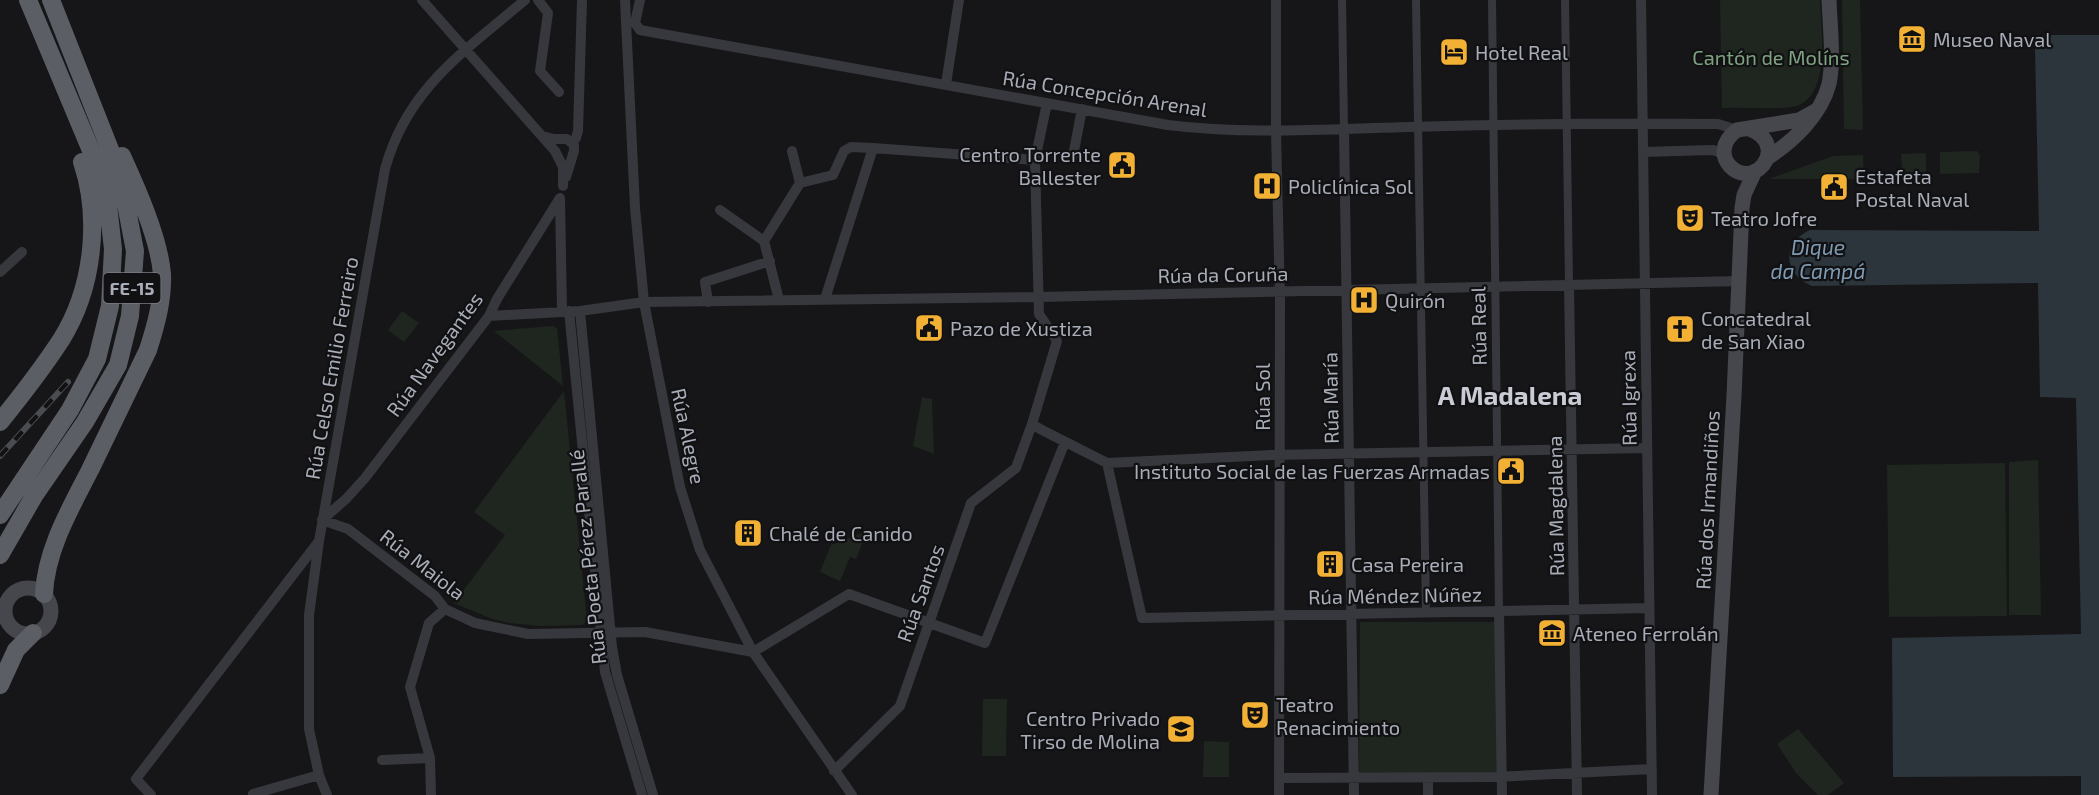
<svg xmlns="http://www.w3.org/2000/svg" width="2099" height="795" font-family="'Exo 2',sans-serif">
	<rect width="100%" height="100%" fill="#161618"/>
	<!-- green -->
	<path fill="#1e261f" d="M1720,0H1820C1821,29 1832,101 1792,107C1771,110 1744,107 1722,108Z
		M1842,0H1860L1863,130L1844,129Z
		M1977,151L1980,155L1979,173L1940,174V152Z
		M1926,153V174H1902L1901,154Z
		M1863,155L1864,179H1769L1833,156Z
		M402,311L419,323L404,342L388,330Z
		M552,326L557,328L563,386L494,331Z
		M564,391L587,621L582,625L541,626L509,623L492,619L454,603L505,535L474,512Z
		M922,397L932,399L934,454L913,446Z
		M2038,460L2041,615H2009V462Z
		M2005,463L2007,616L1889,617L1887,465Z
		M862,533L865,536L856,559L850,557L840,581L820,572L831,545Z
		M1360,622H1497V773H1359Z
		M983,699H1007L1006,756H982Z
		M1798,729L1844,783L1828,795H1818L1796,773L1777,744Z
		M1204,741L1229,742V777H1203Z"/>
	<!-- water -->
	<path fill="#2c353c" d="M2043,35H2099V795H2081V776L1893,777L1892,638L2081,634L2076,398L2040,397L2038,283L1812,286C1783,274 1781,243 1810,230L2039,231L2035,49Z"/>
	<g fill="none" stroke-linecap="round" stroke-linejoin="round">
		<!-- pedestrian -->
		<path stroke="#37383d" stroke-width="8" d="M1342,0L1344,129
			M1416,0L1426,612
			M1492,0L1499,611
			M1565,0L1569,285"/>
		<!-- minor -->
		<path stroke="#37383d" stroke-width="10" d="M422,0L555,151L563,167V186
			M538,0L548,13L540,71L559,92
			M625,0L635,208L644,302L680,487L700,550L753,652L852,795
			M640,0L635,23L640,30
			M1276,0V131L1280,300L1279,795
			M1641,0L1652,795
			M640,30L1168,125C1247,135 1328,129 1409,127C1512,124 1615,123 1718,124L1737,130
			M946,84L959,0
			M1047,103L1035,160L1039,314L1057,341L1032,424L1040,429L1107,463L1272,455L1647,448
			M1344,129L1354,795
			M542,136L554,139H567L574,145V151L566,177
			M572,142L576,138L578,131L582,0
			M792,151L800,183
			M1643,152L1713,150L1724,154
			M1073,156L1082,109
			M800,183L833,175L844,151L851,147L873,148
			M560,198L497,299L489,316L365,478L346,499L322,520L348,529L435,596L445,609L475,623L528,634L645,632L753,652L849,594L985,643L1065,442
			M560,198L562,311
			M720,210L764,241
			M0,272L22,252
			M1569,285L1577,795
			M825,299L873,148L1035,160
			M779,300L764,241L800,183
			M708,302L705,282L770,261
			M569,311L605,672L642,795
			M580,311L612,647L617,675L653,795
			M489,316L580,311L644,302L1039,297L1740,281
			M1107,463L1142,618L1649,608
			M1499,611L1502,795
			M382,760L430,758
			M834,771L900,706L971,503L1016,468L1032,424
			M1279,778L1495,777L1652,769
			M1428,778V795
			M253,794L319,775
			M151,795L136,779L319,541
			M327,795L319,775L309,729V615L319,541L385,169C407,88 465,51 525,0
			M431,795L430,758L410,687L429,623L445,609"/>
		<!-- secondary -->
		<path stroke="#45474d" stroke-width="15" d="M1749,129C1758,132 1766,137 1768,148C1769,154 1767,160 1763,165C1742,190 1704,154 1737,130L1799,120L1817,110
			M1767,158C1793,142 1821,115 1829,84C1834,60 1830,26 1829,0
			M5 611a23 23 0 1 1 46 0a23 23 0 1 1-46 0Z
			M1711,795L1734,396L1742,208L1744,195L1755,171"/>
		<!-- trunk -->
		<path stroke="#5b5e65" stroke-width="18" d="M0,422C21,396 42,369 61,340C93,289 101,219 82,162
			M0,515L70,410L97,359L110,306L113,249L107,196L95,160L28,0
			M0,555L34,496L85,422L118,365L130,316L135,251L125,199L111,152L51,0
			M44,594C46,550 70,509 90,470C109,430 129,390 148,350C156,325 163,300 162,274C159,238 137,189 122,156
			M0,685L16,650L33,633"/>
		<!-- rail casing -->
		<g stroke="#4a4c52" stroke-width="6">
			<path id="rail" d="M0,456L68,382"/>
		</g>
		<!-- rail -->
		<use href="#rail" stroke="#111113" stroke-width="4" stroke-dasharray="11" stroke-linecap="butt"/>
	</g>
	<!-- icons -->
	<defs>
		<g id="museum-square" transform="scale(1.5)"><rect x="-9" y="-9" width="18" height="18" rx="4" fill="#f2b134" stroke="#111113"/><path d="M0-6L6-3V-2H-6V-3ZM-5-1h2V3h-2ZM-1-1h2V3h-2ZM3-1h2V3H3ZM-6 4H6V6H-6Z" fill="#111"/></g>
		<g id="hotel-square" transform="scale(1.5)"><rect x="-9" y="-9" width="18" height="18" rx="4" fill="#f2b134" stroke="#111113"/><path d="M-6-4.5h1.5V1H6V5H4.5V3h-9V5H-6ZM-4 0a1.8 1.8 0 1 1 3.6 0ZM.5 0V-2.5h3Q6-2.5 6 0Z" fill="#111"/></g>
		<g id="civic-square" transform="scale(1.5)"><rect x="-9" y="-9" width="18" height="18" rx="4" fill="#f2b134" stroke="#111113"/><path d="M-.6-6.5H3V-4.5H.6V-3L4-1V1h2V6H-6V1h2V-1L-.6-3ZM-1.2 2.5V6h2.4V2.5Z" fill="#111"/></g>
		<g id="hospital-square" transform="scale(1.5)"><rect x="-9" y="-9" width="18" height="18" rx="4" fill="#f2b134" stroke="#111113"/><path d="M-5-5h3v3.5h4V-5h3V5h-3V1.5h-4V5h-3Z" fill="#111"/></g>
		<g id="theatre-square" transform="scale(1.5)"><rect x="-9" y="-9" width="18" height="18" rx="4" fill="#f2b134" stroke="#111113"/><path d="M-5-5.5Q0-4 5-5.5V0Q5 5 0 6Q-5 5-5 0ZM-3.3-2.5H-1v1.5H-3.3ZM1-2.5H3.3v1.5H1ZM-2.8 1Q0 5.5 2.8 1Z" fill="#111"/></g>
		<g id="church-square" transform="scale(1.5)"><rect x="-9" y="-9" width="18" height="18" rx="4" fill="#f2b134" stroke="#111113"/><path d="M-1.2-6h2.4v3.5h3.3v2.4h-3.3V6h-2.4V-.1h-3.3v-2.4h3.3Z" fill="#111"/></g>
		<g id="building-square" transform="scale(1.5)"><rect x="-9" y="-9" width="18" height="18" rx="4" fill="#f2b134" stroke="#111113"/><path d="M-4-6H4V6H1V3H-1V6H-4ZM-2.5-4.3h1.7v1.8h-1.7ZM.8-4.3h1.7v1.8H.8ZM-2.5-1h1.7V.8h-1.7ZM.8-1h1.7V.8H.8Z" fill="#111"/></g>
		<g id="school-square" transform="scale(1.5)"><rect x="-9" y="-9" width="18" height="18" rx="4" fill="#f2b134" stroke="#111113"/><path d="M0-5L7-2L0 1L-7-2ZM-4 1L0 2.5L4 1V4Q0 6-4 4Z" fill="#111"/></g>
	</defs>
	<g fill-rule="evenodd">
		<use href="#museum-square" x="1912" y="39"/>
		<use href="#hotel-square" x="1454" y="52"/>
		<use href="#civic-square" x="1122" y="165"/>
		<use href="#hospital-square" x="1267" y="186"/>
		<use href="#civic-square" x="1834" y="187"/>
		<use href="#theatre-square" x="1690" y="218"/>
		<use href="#hospital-square" x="1364" y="300"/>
		<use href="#civic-square" x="929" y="328"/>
		<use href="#church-square" x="1680" y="329"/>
		<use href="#civic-square" x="1511" y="471"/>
		<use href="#building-square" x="748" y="533"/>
		<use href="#building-square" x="1330" y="564"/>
		<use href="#museum-square" x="1552" y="633"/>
		<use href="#theatre-square" x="1255" y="715"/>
		<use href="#school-square" x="1181" y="729"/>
	</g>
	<g text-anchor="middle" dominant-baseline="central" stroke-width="4.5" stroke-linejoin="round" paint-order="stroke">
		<!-- shield labels -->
		<rect fill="#111113" stroke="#7b7e86" stroke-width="1.5" x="103.5" y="273" width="57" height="30" rx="4.5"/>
		<g font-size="18" font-weight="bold" fill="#a8adb8">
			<text x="132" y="288">FE-15</text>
		</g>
		<!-- poi labels -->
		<g font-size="20" fill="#a8adb8" stroke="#111113" text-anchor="start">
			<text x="1933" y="39">Museo Naval</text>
			<text x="1475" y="52">Hotel Real</text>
			<text x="1101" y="154" text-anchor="end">Centro Torrente<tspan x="1101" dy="23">Ballester</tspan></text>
			<text x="1855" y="176">Estafeta<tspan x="1855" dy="23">Postal Naval</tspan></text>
			<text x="1288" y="186">Policlínica Sol</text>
			<text x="1711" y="218">Teatro Jofre</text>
			<text x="1385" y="300">Quirón</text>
			<text x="1701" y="318">Concatedral<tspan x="1701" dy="23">de San Xiao</tspan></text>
			<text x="950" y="328">Pazo de Xustiza</text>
			<text x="1490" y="471" text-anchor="end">Instituto Social de las Fuerzas Armadas</text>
			<text x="769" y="533">Chalé de Canido</text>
			<text x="1351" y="564">Casa Pereira</text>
			<text x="1573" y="633">Ateneo Ferrolán</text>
			<text x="1276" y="704">Teatro<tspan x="1276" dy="23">Renacimiento</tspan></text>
			<text x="1160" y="718" text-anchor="end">Centro Privado<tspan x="1160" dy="23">Tirso de Molina</tspan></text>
		</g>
		<!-- park labels -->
		<g font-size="20" fill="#7fa381" stroke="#111113">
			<text x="1771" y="57">Cantón de Molíns</text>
		</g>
		<!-- street labels -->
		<g font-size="20" fill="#a8adb8" stroke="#111113">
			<text transform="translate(1105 93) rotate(9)">Rúa Concepción Arenal</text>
			<text transform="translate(1223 274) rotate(-1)">Rúa da Coruña</text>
			<text transform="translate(1478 326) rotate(-91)">Rúa Real</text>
			<text transform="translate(434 354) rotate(-54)">Rúa Navegantes</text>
			<text transform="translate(331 368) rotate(-80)">Rúa Celso Emilio Ferreiro</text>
			<text transform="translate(1262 397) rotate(-90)">Rúa Sol</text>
			<text transform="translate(1330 398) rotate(-91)">Rúa María</text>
			<text transform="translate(1628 398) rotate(-91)">Rúa Igrexa</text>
			<text transform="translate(689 436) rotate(78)">Rúa Alegre</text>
			<text transform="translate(1707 500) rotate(-87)">Rúa dos Irmandiños</text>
			<text transform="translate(1555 506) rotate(-91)">Rúa Magdalena</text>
			<text transform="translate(587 557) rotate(-96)">Rúa Poeta Pérez Parallé</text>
			<text transform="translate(423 564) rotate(38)">Rúa Maiola</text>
			<text transform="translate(920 593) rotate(-70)">Rúa Santos</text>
			<text transform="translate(1395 595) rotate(-1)">Rúa Méndez Núñez</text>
		</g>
		<!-- water labels -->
		<g font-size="21" font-style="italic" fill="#7f9bb3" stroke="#111113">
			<text x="1818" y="246">Dique<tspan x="1818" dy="24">da Campá</tspan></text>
		</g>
		<!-- district labels -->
		<g font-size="26" font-weight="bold" fill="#c9ccd4" stroke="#111113">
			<text x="1510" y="394">A Madalena</text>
		</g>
	</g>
</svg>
